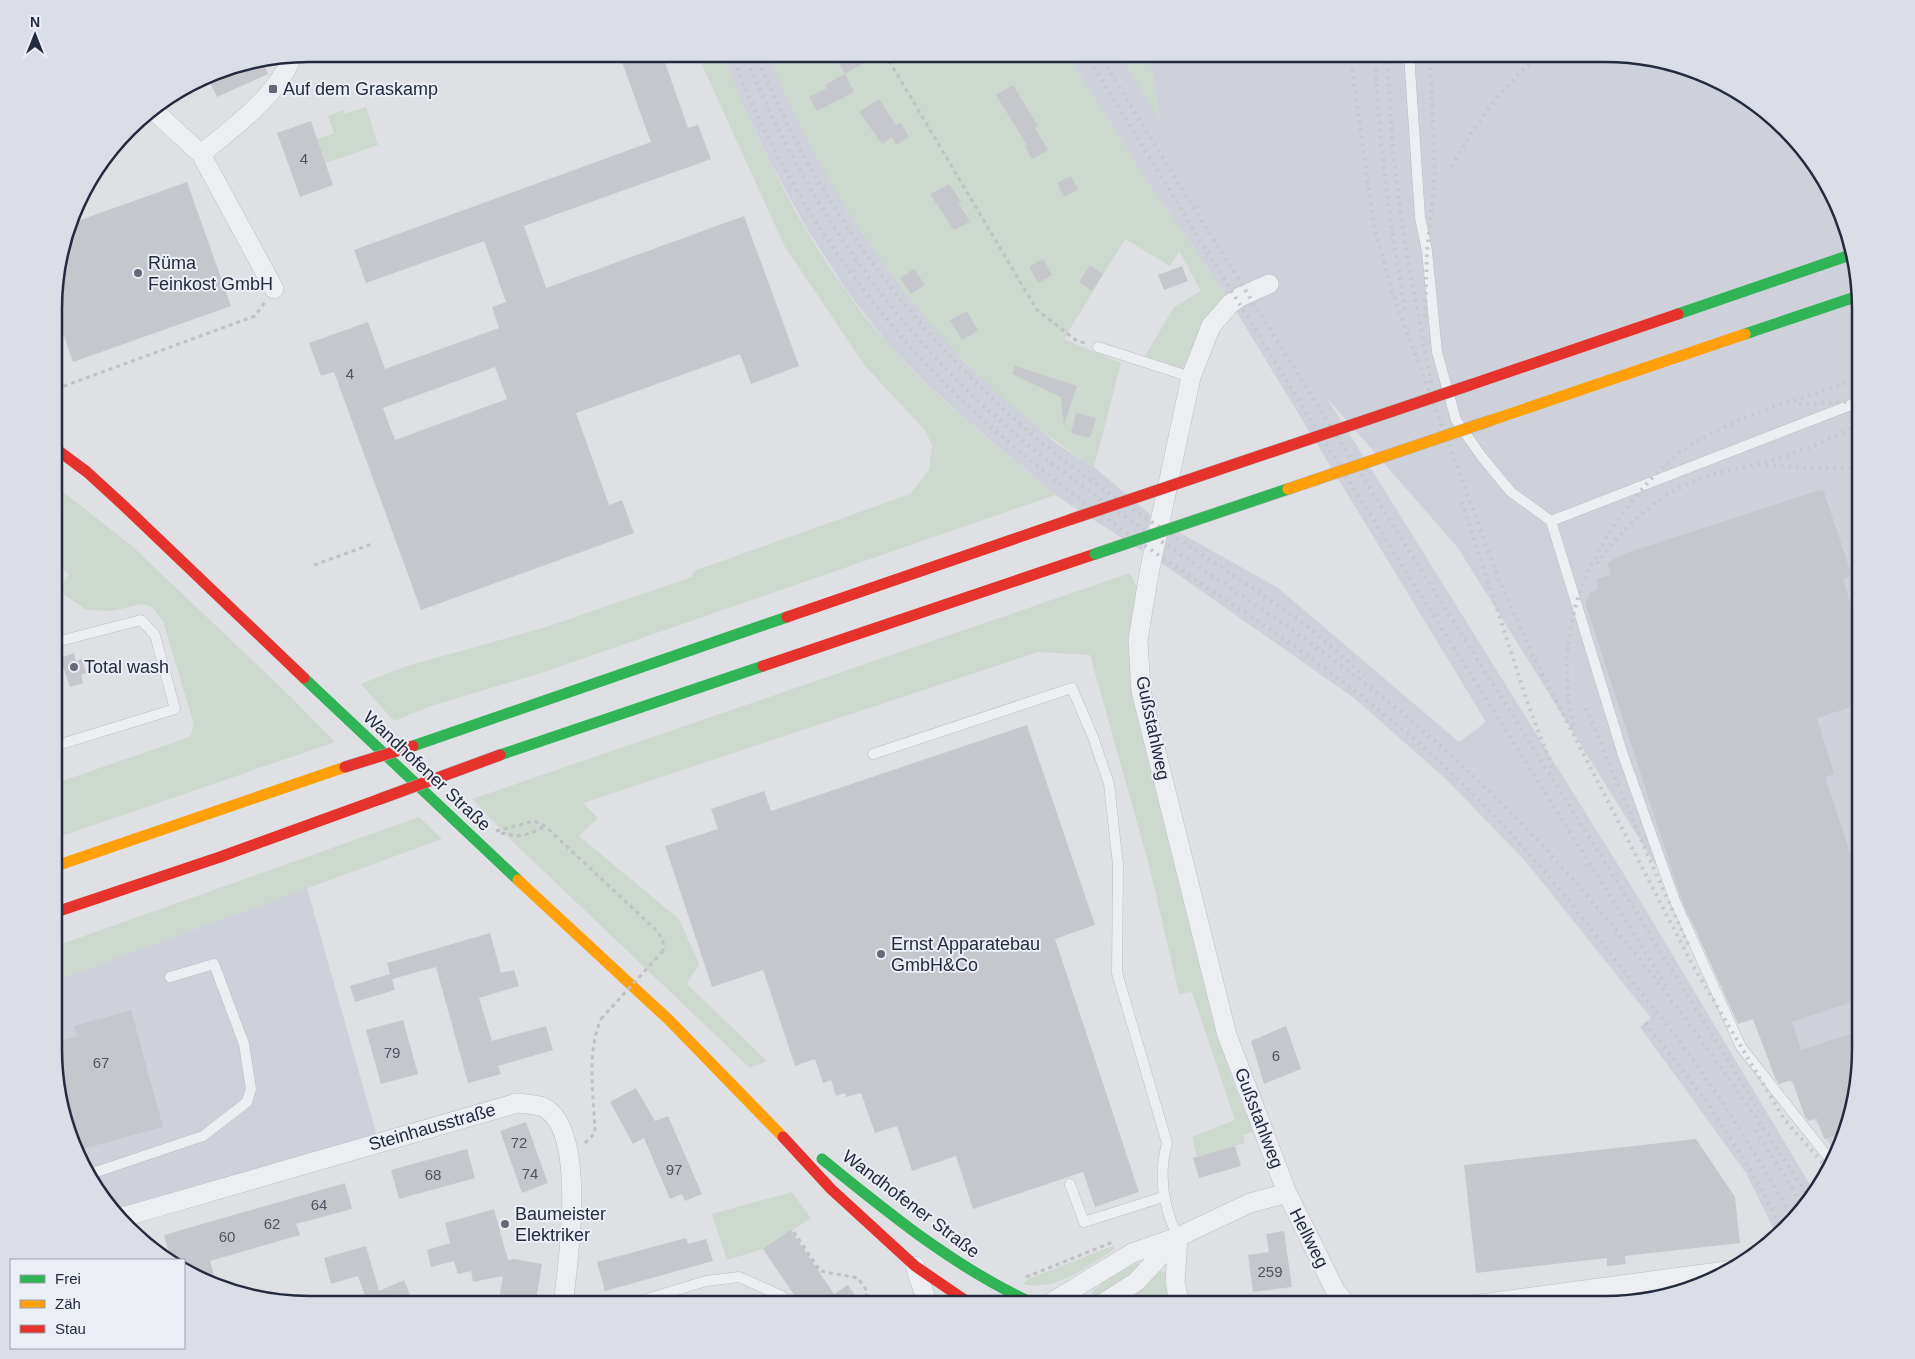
<svg xmlns="http://www.w3.org/2000/svg" width="1915" height="1359" font-family="Helvetica,sans-serif">
	<rect width="100%" height="100%" fill="#dfe0e4"/>
	<!-- built -->
	<path fill="#ced1da" d="M723,54H768L810,144L845,205L885,265L963,360L1002,396L1057,444L1094,467L1151,515L1142,551L1055,495L971,424L928,385L889,345L847,291L806,227L770,162L739,96Z
		M1067,54H1119L1159,118L1153,73L1142,54H1622L1703,73L1761,107L1808,154L1835,196L1861,293V1066L1848,1132L1836,1154L1458,548L1327,398L1635,892L1815,1193L1808,1205L1778,1238L1746,1173L1640,1027L1651,1018L1527,863L1446,779L1354,698L1160,562L1168,526L1278,588L1459,742L1486,722L1236,311L1257,298L1227,296L1147,181Z
		M307,888L379,1143L123,1218L88,1177L56,1083V980Z"/>
	<!-- green -->
	<path fill="#cdd8ce" d="M697,54H723C761,155 817,264 889,345C939,401 998,447 1055,495L544,672L431,706L394,721L361,684L407,666L543,628L692,577L694,571L910,494L929,470L932,445L924,429L865,366L785,247Z
		M768,54H1067L1147,181L1227,296L1204,318L1183,370L1145,356L1174,307L1201,291L1179,251L1170,266L1125,239L1064,339L1121,363L1094,467C945,373 834,216 768,54Z
		M1119,54H1142L1153,73L1159,120Z
		M366,107L378,145L326,163L317,139L334,133L328,116L343,110L345,114Z
		M57,487L132,546L291,697L335,742L56,838V783L190,737L194,725L163,621L152,607L142,604L112,611L86,610L59,591L69,574L56,565Z
		M1130,573L1138,589L1129,653L1137,703L1211,1004L1231,1076L1253,1132L1243,1135L1245,1143L1197,1157L1192,1137L1235,1120L1192,992L1179,994L1149,865L1090,655L1038,652L583,803L598,818L579,836L679,919L699,964L687,984L767,1061L750,1068L511,840L472,799Z
		M419,817L442,839L56,980V946Z
		M792,1192L811,1218L763,1249L727,1260L712,1214Z
		M1113,1246L1115,1249C1087,1266 1057,1292 1023,1284L1028,1279Z
		M1137,1263L1140,1266C1128,1277 1109,1296 1092,1295V1292L1107,1279Z
		M1161,1271L1167,1273L1171,1305H1122Z"/>
	<!-- building -->
	<path fill="#c6c7cc" fill-rule="evenodd" d="M619,54H662L688,128L698,125L711,159L524,226L546,288L744,216L799,366L751,384L740,354L576,413L609,505L622,500L634,533L421,610L334,372L321,376L309,343L368,322L385,369L499,328L492,307L506,302L484,241L366,283L354,250L651,142ZM495,367L507,399L395,440L383,408Z
		M851,54H879L845,74L838,62Z
		M263,63L268,74L217,97L207,76Z
		M845,74L854,92L817,111L809,97L827,88L825,85Z
		M1013,85L1038,126L1035,128L1048,150L1032,159L1025,146L1027,145L996,95Z
		M879,99L896,125L901,123L909,137L896,145L892,137L882,144L859,112Z
		M311,121L333,185L300,197L277,133Z
		M1071,176L1078,190L1064,197L1057,183Z
		M187,182L231,306L73,362L60,325L56,327V276L72,223Z
		M949,184L961,201L958,202L970,222L954,230L930,194Z
		M1043,259L1052,275L1038,283L1029,267Z
		M1090,265L1103,274L1092,291L1079,282Z
		M1182,266L1188,281L1164,290L1158,275Z
		M914,269L925,285L911,294L900,278Z
		M967,311L978,331L962,340L950,320Z
		M1015,366L1077,386L1064,426L1061,397L1012,374Z
		M1076,413L1096,418L1090,438L1071,433Z
		M1823,489L1852,576L1843,579L1861,639V704L1817,718L1834,774L1825,777L1861,886V999L1792,1022L1801,1050L1861,1030V1066L1848,1131L1824,1139L1817,1118L1809,1121L1805,1117L1792,1080L1779,1084L1776,1080L1753,1019L1738,1024L1681,898L1585,602L1591,592L1598,589L1597,579L1611,575L1607,563L1623,554Z
		M74,653L76,661L82,659L86,673L81,675L83,683L70,687L60,658Z
		M1027,725L1095,925L1055,939L1139,1192L1095,1207L1083,1172L973,1209L956,1156L912,1171L897,1126L875,1133L861,1093L846,1097L845,1093L836,1096L831,1080L823,1083L815,1059L795,1066L763,970L712,987L665,846L718,829L711,809L764,791L771,811Z
		M490,933L501,973L514,970L519,986L479,998L492,1041L546,1026L553,1050L498,1066L501,1074L468,1083L436,967L392,979L391,975L395,990L355,1002L350,986L390,974L387,963Z
		M131,1010L163,1127L79,1150L56,1083V1042L77,1036L74,1026Z
		M403,1020L418,1074L381,1084L366,1030Z
		M1286,1026L1301,1069L1264,1084L1251,1041Z
		M636,1088L655,1121L668,1116L702,1194L685,1201L682,1194L670,1199L644,1138L633,1144L610,1102Z
		M526,1122L548,1183L522,1193L500,1131Z
		M1696,1139L1735,1197L1740,1243L1625,1256L1626,1264L1607,1266V1258L1476,1273L1464,1165Z
		M1235,1146L1241,1166L1199,1178L1193,1158Z
		M467,1149L475,1178L399,1199L391,1170Z
		M345,1183L352,1209L296,1224L300,1235L210,1261L217,1286L197,1275L194,1266L184,1268V1260H171L164,1235Z
		M494,1209L508,1260L514,1259L542,1264L535,1305H498L503,1276L473,1282L471,1271L458,1274L454,1261L431,1267L427,1250L450,1243L445,1223Z
		M791,1230L834,1294L848,1285L856,1297L844,1305H801L763,1249Z
		M1284,1231L1292,1287L1253,1292L1248,1255L1269,1252L1266,1234Z
		M686,1238L688,1244L706,1239L713,1261L605,1291L597,1262Z
		M366,1246L379,1291L404,1280L414,1305H345L365,1296L358,1276L331,1284L324,1258Z"/>
	<g fill="none" stroke-linecap="round" stroke-linejoin="round">
		<!-- lane casing -->
		<g stroke="#bcbdc2" stroke-width="11">
			<path id="lane" d="M1409,54L1420,217L1427,251L1437,352L1456,420L1482,457L1511,492L1551,521L1623,755L1675,901L1741,1047L1832,1162
				M1098,347L1191,377
				M1551,521L1861,401
				M56,642L141,620L155,635L175,709L58,745L56,738
				M873,754L1072,688L1093,737L1109,784L1118,865L1117,973L1167,1143C1158,1176 1163,1207 1178,1237
				M87,1175L203,1136L247,1102L251,1089L244,1044L214,964L170,977
				M1070,1184L1084,1222L1163,1197
				M627,1305L706,1281L739,1277L782,1296L788,1305"/>
		</g>
		<!-- street casing -->
		<g stroke="#bcbdc2" stroke-width="20">
			<path id="street" d="M153,110L201,154L274,289
				M201,154C227,133 283,91 291,57
				M1269,284L1240,297L1230,304L1211,326L1191,377L1149,573L1138,640L1141,691L1227,1035L1287,1193L1336,1292L1347,1305
				M123,1217L517,1103C525,1104 536,1104 543,1107C588,1129 568,1263 563,1305
				M1178,1237L1175,1282L1180,1305
				M915,1266L928,1305
				M1047,1305L1132,1253L1178,1237L1250,1203L1287,1193
				M1100,1305L1136,1282L1177,1238
				M1472,1305L1733,1270"/>
		</g>
		<!-- path -->
		<path stroke="#c0c1c7" stroke-width="3" stroke-dasharray="4 4" stroke-linecap="butt" d="M885,54L1037,310L1077,341L1085,343
			M56,389L255,316L265,302
			M314,565L372,544
			M496,831L534,821L545,826L658,932L663,941V951
			M501,833C518,838 530,835 545,826
			M585,1143L595,1133C594,1096 586,1053 601,1019
			M794,1232L820,1271L858,1278L867,1291L865,1305
			M1026,1277L1113,1242"/>
		<!-- lane -->
		<use href="#lane" stroke="#edeef1" stroke-width="10"/>
		<!-- street -->
		<use href="#street" stroke="#edeef1" stroke-width="19"/>
		<!-- fast -->
		<path stroke="#30b455" stroke-width="11" d="M1678,314L1850,255
			M1745,334L1861,295
			M304,678L518,880
			M413,746L787,617
			M500,755L763,666
			M822,1159C890,1214 956,1269 1037,1305"/>
		<!-- slow -->
		<path stroke="#ff9f0a" stroke-width="11" d="M1492,420L1745,334
			M56,866L345,767
			M518,880L669,1020L783,1137"/>
		<!-- jam -->
		<path stroke="#e5322d" stroke-width="11" d="M1470,385L1678,314
			M56,449L87,472L123,505L304,678
			M787,617L1072,519
			M763,666L1095,554
			M56,912L220,857L380,799
			M783,1137L831,1189L915,1266L972,1305"/>
		<!-- rail -->
		<path stroke="#c6c8cc" stroke-width="4" stroke-dasharray="2.5 5" stroke-linecap="butt" d="M732,54C779,185 876,324 979,416C1030,463 1087,505 1144,545C1192,579 1242,609 1290,643C1349,685 1407,730 1459,780C1515,834 1565,894 1612,956C1638,989 1666,1022 1691,1057C1729,1109 1761,1165 1795,1220
			M745,54C807,212 911,354 1046,459C1168,553 1304,628 1421,729C1576,861 1700,1030 1811,1200
			M756,54C817,208 923,346 1051,450C1128,512 1216,560 1297,619C1321,636 1342,657 1365,676
			M1086,54L1304,409L1669,990
			M1099,54C1316,408 1542,757 1759,1111
			M1350,54L1374,226L1392,291L1499,580L1535,660L1692,964L1784,1119L1828,1169
			M1375,54C1378,142 1391,229 1406,315
			M1387,54L1393,153L1405,245L1432,386
			M1452,167C1474,123 1503,87 1539,54
			M1425,317L1427,251L1435,176L1430,54
			M1799,404L1861,401
			M1766,466L1861,469
			M1462,502L1528,704L1553,769
			M1597,564C1623,525 1661,492 1705,477C1730,468 1755,466 1780,458C1808,449 1834,437 1861,423
			M1586,708L1646,851L1690,949
			M1573,726C1555,641 1577,572 1630,504C1651,477 1674,453 1705,437C1754,410 1809,396 1861,378
			M1645,1023L1703,1096L1749,1167L1784,1232
			M1756,1130L1805,1209"/>
		<!-- fast-bridge casing -->
		<g stroke="#b1b3b9" stroke-width="12" stroke-linecap="butt">
			<path id="fast-bridge" d="M1095,554L1288,489"/>
		</g>
		<!-- slow-bridge casing -->
		<g stroke="#b1b3b9" stroke-width="12" stroke-linecap="butt">
			<path id="slow-bridge" d="M1288,489L1492,420"/>
		</g>
		<!-- jam-bridge casing -->
		<g stroke="#b1b3b9" stroke-width="12" stroke-linecap="butt">
			<path id="jam-bridge" d="M1072,519L1470,385
				M345,767L413,746
				M380,799L500,755"/>
		</g>
		<!-- path-bridge -->
		<path stroke="#c0c1c7" stroke-width="3" stroke-dasharray="4 4" stroke-linecap="butt" d="M601,1019L663,951"/>
		<!-- fast-bridge -->
		<use href="#fast-bridge" stroke="#30b455" stroke-width="11"/>
		<!-- slow-bridge -->
		<use href="#slow-bridge" stroke="#ff9f0a" stroke-width="11"/>
		<!-- jam-bridge -->
		<use href="#jam-bridge" stroke="#e5322d" stroke-width="11"/>
	</g>
	<!-- markers -->
	<g fill="#666a78" stroke="#ebeef5" stroke-width="2">
		<rect x="268" y="84" width="10" height="10" rx="2.5"/>
		<circle cx="138" cy="273" r="5"/>
		<circle cx="74" cy="667" r="5"/>
		<circle cx="881" cy="954" r="5"/>
		<circle cx="505" cy="1224" r="5"/>
	</g>
	<g text-anchor="middle" dominant-baseline="central" stroke-width="4" stroke-linejoin="round" paint-order="stroke">
		<!-- number labels -->
		<g font-size="15" fill="#4f5463">
			<text x="304" y="158">4</text>
			<text x="350" y="373">4</text>
			<text x="392" y="1052">79</text>
			<text x="1276" y="1055">6</text>
			<text x="101" y="1062">67</text>
			<text x="519" y="1142">72</text>
			<text x="674" y="1169">97</text>
			<text x="530" y="1173">74</text>
			<text x="433" y="1174">68</text>
			<text x="319" y="1204">64</text>
			<text x="272" y="1223">62</text>
			<text x="227" y="1236">60</text>
			<text x="1270" y="1271">259</text>
		</g>
		<!-- poi labels -->
		<g font-size="18" fill="#252b3e" stroke="#ebeef5" text-anchor="start">
			<text x="283" y="89">Auf dem Graskamp</text>
			<text x="148" y="263">Rüma<tspan x="148" dy="21">Feinkost GmbH</tspan></text>
			<text x="84" y="667">Total wash</text>
			<text x="891" y="944">Ernst Apparatebau<tspan x="891" dy="21">GmbH&amp;Co</tspan></text>
			<text x="515" y="1214">Baumeister<tspan x="515" dy="21">Elektriker</tspan></text>
		</g>
		<!-- street labels -->
		<g font-size="18" fill="#252b3e" stroke="#ebeef5">
			<text transform="translate(1153 728) rotate(78)">Gußstahlweg</text>
			<text transform="translate(427 771) rotate(43)">Wandhofener Straße</text>
			<text transform="translate(1259 1118) rotate(69)">Gußstahlweg</text>
			<text transform="translate(432 1127) rotate(-16)">Steinhausstraße</text>
			<text transform="translate(911 1204) rotate(37)">Wandhofener Straße</text>
			<text transform="translate(1309 1238) rotate(63)">Hellweg</text>
		</g>
	</g>
	<!-- crop -->
	<path d="M0 0H1915V1359H0ZM309 62H1605A247 247 0 0 1 1852 309V1049A247 247 0 0 1 1605 1296H309A247 247 0 0 1 62 1049V309A247 247 0 0 1 309 62Z" fill="#dbdee6" fill-rule="evenodd"/>
	<path fill="none" stroke="#252b3e" stroke-width="2.5" d="M309 62H1605A247 247 0 0 1 1852 309V1049A247 247 0 0 1 1605 1296H309A247 247 0 0 1 62 1049V309A247 247 0 0 1 309 62Z"/>
	<!-- legend -->
	<rect x="10" y="1259" width="175" height="90" fill="#ebeef5" stroke="#9ca0ac"/>
	<rect x="20" y="1275" width="25" height="8" fill="#30b455" stroke="#9ca0ac"/>
	<text x="55" y="1284" font-size="15" fill="#252b3e">Frei</text>
	<rect x="20" y="1300" width="25" height="8" fill="#ff9f0a" stroke="#9ca0ac"/>
	<text x="55" y="1309" font-size="15" fill="#252b3e">Zäh</text>
	<rect x="20" y="1325" width="25" height="8" fill="#e5322d" stroke="#9ca0ac"/>
	<text x="55" y="1334" font-size="15" fill="#252b3e">Stau</text>
	<!-- north arrow -->
	<g transform="translate(35 35)" stroke="#ebeef5" stroke-width="4" paint-order="stroke">
	<path d="M0-4L9 19L0 12L-9 19Z" fill="#252b3e"/>
	<text y="-8" font-size="14" font-weight="bold" text-anchor="middle" fill="#252b3e">N</text>
	</g>
</svg>
